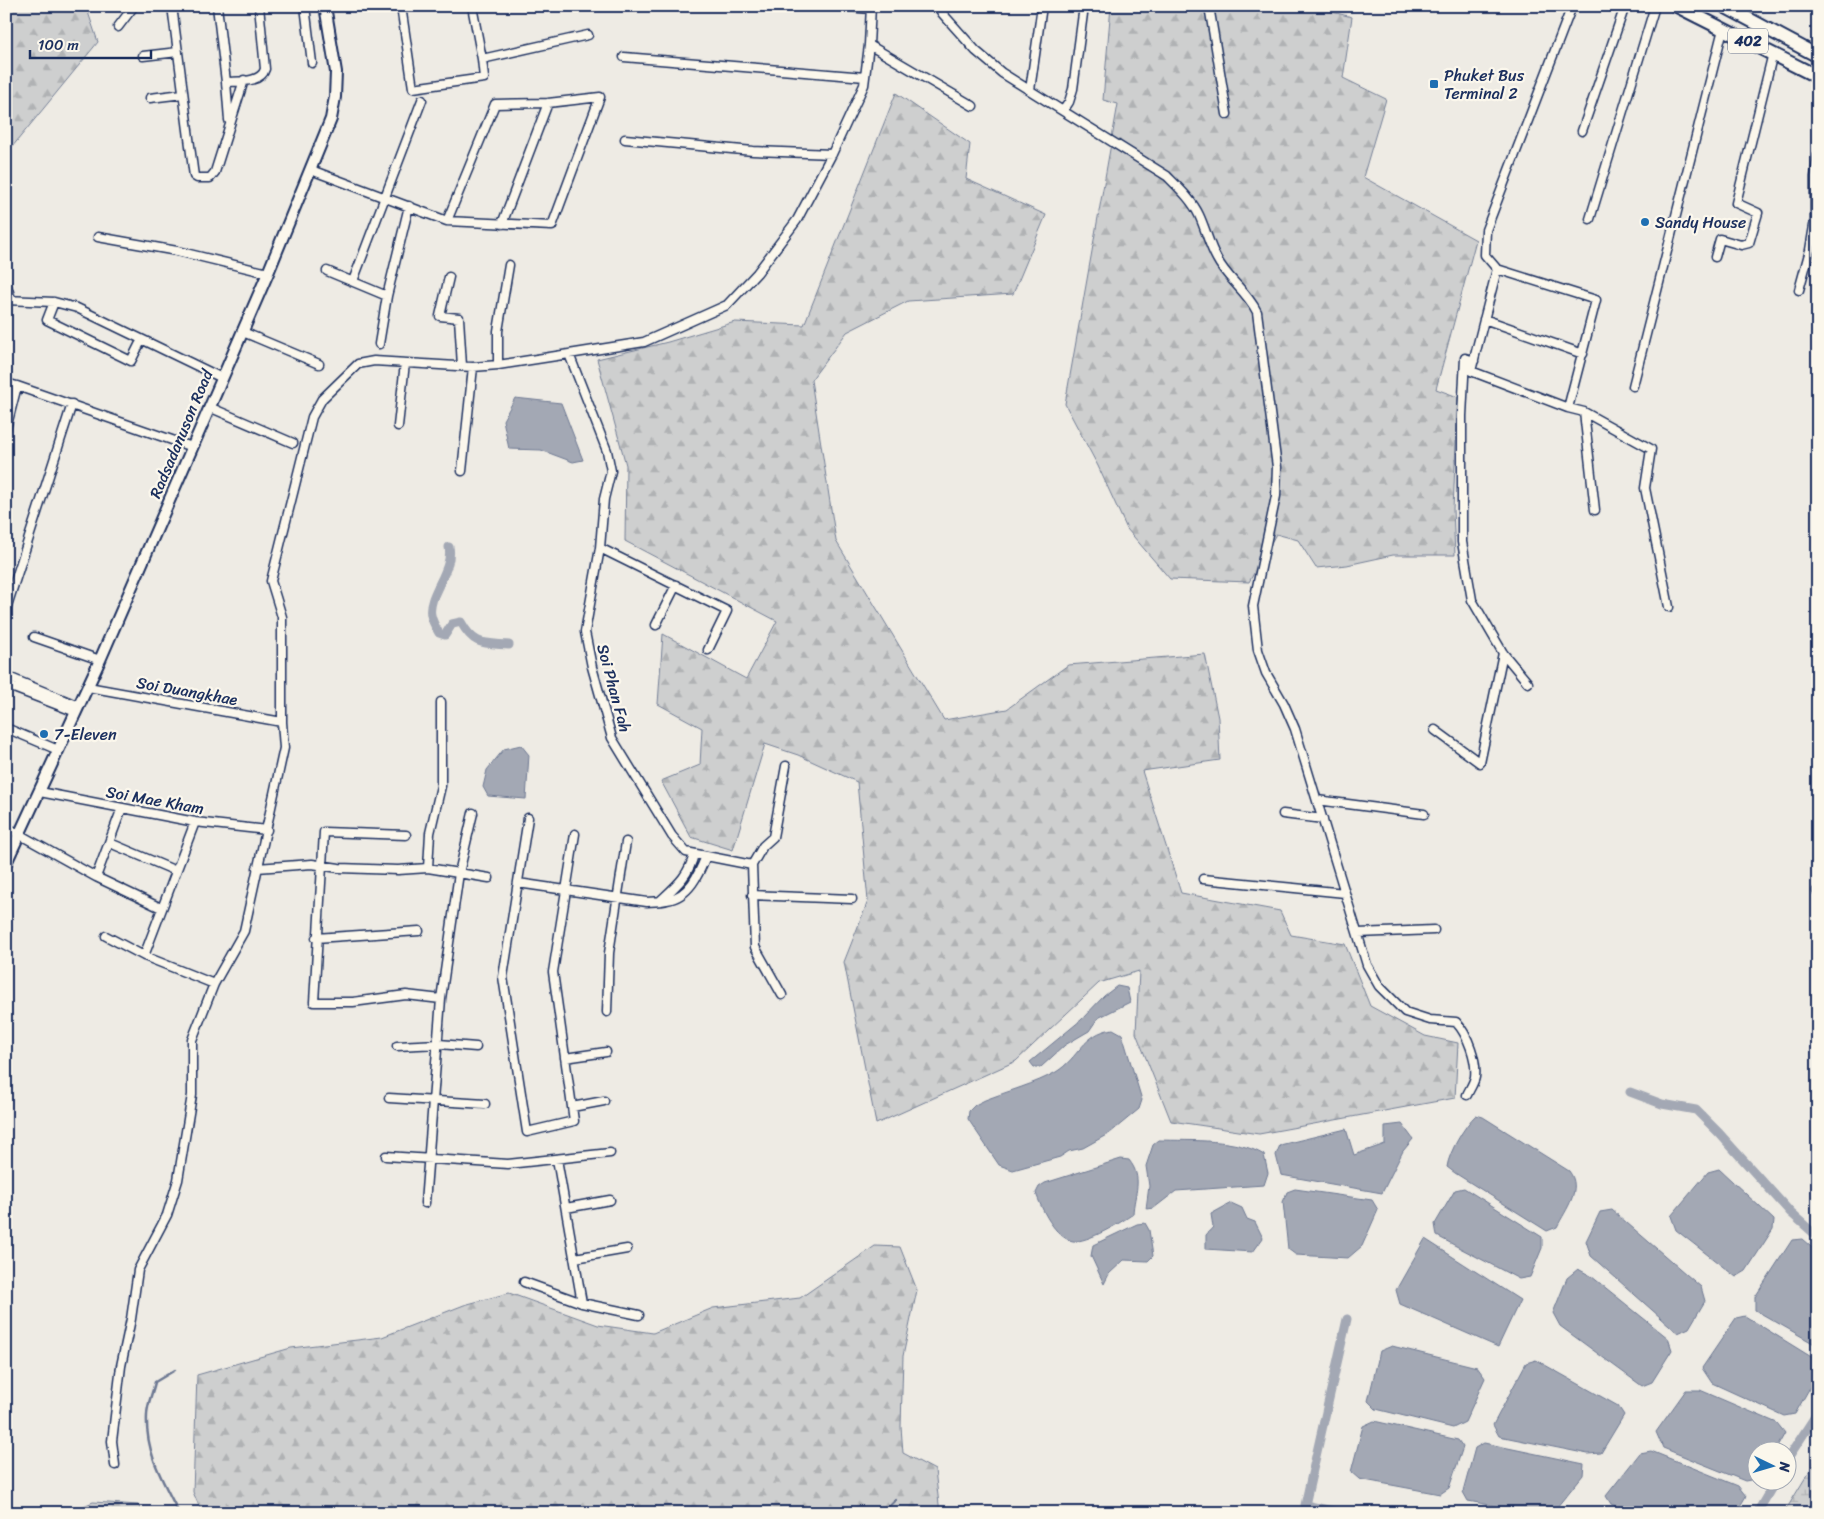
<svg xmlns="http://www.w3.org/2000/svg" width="1824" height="1519" font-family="Sriracha,sans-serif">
	<defs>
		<pattern id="forest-firs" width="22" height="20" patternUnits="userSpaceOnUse" patternTransform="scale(1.25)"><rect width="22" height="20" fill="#cecfcf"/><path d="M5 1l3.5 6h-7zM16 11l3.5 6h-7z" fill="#b0b2b4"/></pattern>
		<pattern id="wetland-marsh" width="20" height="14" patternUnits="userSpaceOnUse" patternTransform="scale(1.25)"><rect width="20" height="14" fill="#cecfcf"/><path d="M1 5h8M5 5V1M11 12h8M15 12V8" fill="none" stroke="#b0b2b4"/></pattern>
	</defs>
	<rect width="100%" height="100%" fill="#eeebe4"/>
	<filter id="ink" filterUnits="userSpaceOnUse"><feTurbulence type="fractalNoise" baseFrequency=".02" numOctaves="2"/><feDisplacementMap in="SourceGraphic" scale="10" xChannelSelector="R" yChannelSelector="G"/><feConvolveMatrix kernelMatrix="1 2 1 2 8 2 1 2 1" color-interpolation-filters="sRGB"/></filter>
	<g filter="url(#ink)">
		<!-- forest -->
		<path fill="url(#forest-firs)" stroke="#747f96" d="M6,6H86L98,42L12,147L6,148Z
			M1111,6H1309L1352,17L1343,78L1386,99L1363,177L1476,240L1436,389L1458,397L1453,509L1455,555H1393L1347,565L1316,568L1298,540L1276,534L1249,582L1170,579L1127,529L1098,466L1065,404L1118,104L1103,100Z
			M896,93L970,144L966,179L1046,215L1013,294L908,301L847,332L811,380L836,541L944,720L1007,709L1068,665L1205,654L1218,718L1220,760L1142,771L1181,893L1280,911L1291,935L1345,944L1370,1006L1425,1036L1458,1043L1455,1098L1259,1134L1171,1121L1136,1033L1139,971L1099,983L1016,1061L876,1124L844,962L868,901L857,782L798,755L765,744L733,850L691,837L661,781L700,765L702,728L658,704L663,634L746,679L777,621L625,541L626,465L597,359L668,342L735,322L804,325Z
			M875,1246L900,1247L917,1290L903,1356L901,1427L903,1453L935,1470L940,1513H202L193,1492L197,1375L291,1348L382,1337L464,1305L509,1293L598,1325L653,1333L713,1308L800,1298Z
			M93,1502L138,1505L143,1513H67Z"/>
		<!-- wetland -->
		<path fill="url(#wetland-marsh)" stroke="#747f96" d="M1818,1457V1513H1784Z"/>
		<!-- water -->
		<path fill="#a3a8b4" stroke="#6d7892" d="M515,398L561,403L583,460L573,462L541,450L509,449L503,420Z
			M521,745L529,755L526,799L488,796L483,787L487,770L504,749Z
			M1117,986L1127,988L1130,1002L1098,1018L1089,1031L1065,1045L1041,1067H1034L1030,1062L1081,1020L1104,996Z
			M1113,1029L1122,1034L1142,1100L1139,1109L1110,1133L1083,1148L1069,1151L1060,1157L1013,1170L999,1165L968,1119L969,1111L975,1105L985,1100C1008,1091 1035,1084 1056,1072C1079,1058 1083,1033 1113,1029Z
			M1476,1115L1483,1117L1569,1171C1583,1189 1566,1209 1557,1227L1547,1231L1455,1173L1447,1167C1449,1152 1465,1125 1476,1115Z
			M1402,1124L1413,1139L1403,1151L1382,1193L1281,1175L1276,1155L1280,1145L1346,1129L1354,1155L1385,1144V1126Z
			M1159,1140C1191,1141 1237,1138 1264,1155L1268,1173L1264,1185L1176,1191L1154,1208L1146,1209L1149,1186L1146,1166L1153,1145Z
			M1121,1159L1129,1160C1144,1179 1134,1193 1133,1214C1122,1222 1087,1243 1073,1241C1055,1238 1041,1208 1036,1193L1039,1187L1045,1183Z
			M1719,1169L1774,1220L1773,1229L1746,1271L1736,1277L1676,1230L1671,1216L1708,1172Z
			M1464,1188L1542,1237V1248L1530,1277L1519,1279L1437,1236L1435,1224L1455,1190Z
			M1295,1189L1372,1200L1378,1210L1362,1246L1348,1258L1296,1255L1288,1249L1283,1202L1287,1192Z
			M1231,1203L1242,1208L1247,1219L1255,1222L1263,1238L1253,1252L1206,1249V1235L1213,1227L1211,1214Z
			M1612,1210L1701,1287L1705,1301L1689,1328L1678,1333L1591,1256L1586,1241L1600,1212Z
			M1145,1223L1149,1230L1153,1256L1148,1261L1124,1260L1109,1274L1104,1284L1091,1256L1093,1245L1137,1224Z
			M1425,1239L1520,1300L1498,1347L1400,1304L1396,1290Z
			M1802,1239L1818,1253V1346L1755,1310V1297L1792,1240Z
			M1578,1269L1591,1276L1668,1338L1672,1350L1652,1382L1642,1386L1560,1326L1553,1313L1567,1278Z
			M1745,1316L1813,1358L1818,1373L1795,1414L1784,1416L1712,1383L1702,1368L1736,1318Z
			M1392,1346L1477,1367L1485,1378L1465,1422L1453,1428L1376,1409L1368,1401L1380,1351Z
			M1536,1360L1618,1406L1624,1415L1601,1453L1588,1454L1499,1436L1493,1425L1526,1363Z
			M1686,1390H1700L1777,1423L1785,1433L1775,1451L1756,1452V1479L1745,1481L1663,1448L1656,1432Z
			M1374,1421L1458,1440L1463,1447L1449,1488L1440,1494L1359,1479L1351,1472L1363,1426Z
			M1484,1443L1584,1464L1583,1475L1557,1507L1534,1513L1468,1501L1463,1492L1475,1448Z
			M1651,1451L1738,1486L1746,1496L1736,1513H1634L1611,1504L1606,1496L1640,1453Z"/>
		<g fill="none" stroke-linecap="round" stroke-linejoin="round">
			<!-- stream -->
			<path stroke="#6d7892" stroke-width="2.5" d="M175,1370L155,1382C153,1392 147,1404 147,1415C145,1453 163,1481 179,1513
				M882,1513L895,1500"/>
			<!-- canal -->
			<path stroke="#a3a8b4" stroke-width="9" d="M449,547C454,570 427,595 431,615C432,621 436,628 439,633L445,635L452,624L461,622C474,646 484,643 509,645
				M1630,1092L1662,1104L1696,1110L1719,1133L1791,1213L1818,1237
				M1786,1461L1818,1412
				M1341,1513L1305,1505L1347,1319
				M1757,1513L1775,1482"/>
			<!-- minor casing -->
			<g stroke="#1b2f5e" stroke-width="11">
				<path id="minor" d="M172,6L193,169L194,176L197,178H210L215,172L244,80
					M217,6L226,82L229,120
					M305,6L312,63
					M401,6L413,88L484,78L482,59L472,6
					M838,6L870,9
					M938,6L942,13L976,51L1002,73L1167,176C1179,188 1192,200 1199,215C1206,230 1209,245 1217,259C1227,279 1247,291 1257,312L1277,467L1276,496L1253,606L1258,650L1266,673L1284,704L1295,729L1367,965L1379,986L1405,1012L1430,1020L1456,1022C1468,1035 1477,1060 1475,1077C1474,1083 1469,1090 1467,1095
					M1209,6L1227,114
					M118,27L134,6
					M869,45L973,106
					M143,56L178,52
					M624,57L865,77
					M482,59L588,35
					M226,82C239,81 261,83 265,69L259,6
					M1030,90L1042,6
					M150,98L183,94
					M1063,111L1069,102L1073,89L1084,6
					M1582,131L1625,6
					M625,139L753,151L832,154
					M311,170L447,221L552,226L600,97L548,103L495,104L447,221
					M1590,219L1655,6
					M502,224L548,103
					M98,237L177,251L268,273
					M1715,257L1720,239L1741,245L1749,243L1758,213L1736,203L1773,53
					M1497,269L1471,371L1568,408L1584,412L1651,449L1645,488L1669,607
					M327,271L387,296
					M449,277L440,316L459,318L462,366
					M353,281L422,100
					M6,283L11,299
					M1799,290L1810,250L1815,220V177L1818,155
					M6,300L54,302L77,308L222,378
					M54,302L47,320L131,361L141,341
					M1484,319L1583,354
					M243,332L319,364
					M379,344L387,296L409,206
					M569,354L607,451L611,471L604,499L600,548L585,632L592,667L612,738L672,836L686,852L752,865
					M1474,361L1465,358L1462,416V542L1472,600L1503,653L1528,683
					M498,365V331L509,265
					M6,383L17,386
					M1633,386L1723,29
					M209,407L293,443
					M1568,408L1596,300L1497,269L1485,255L1486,230L1572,6
					M1584,412L1595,510
					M398,426L405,363
					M6,429L17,386L192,447
					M462,471L473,367
					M600,548L727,611L708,650
					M6,609L72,404
					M656,625L676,585
					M34,637L100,660
					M6,676L79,706
					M6,685L76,712
					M88,687L282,722
					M6,728L58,750
					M1435,730L1480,763L1503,653
					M40,792L195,822L267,830
					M1317,800L1424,814
					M1283,814L1323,819
					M528,818L503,977L527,1132L574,1121L553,972L575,834
					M6,827L96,877L161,908
					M406,835L324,832L314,1002H353L406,995L441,999
					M110,843L176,871
					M752,865L755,947L782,995
					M752,865L763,846L773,837L786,766
					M257,868L312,864L339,868L398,870L428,868L489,878
					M428,868L430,833L441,786V702
					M96,877L122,808
					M1203,879L1345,893
					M518,883L647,902C654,901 661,902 667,900C689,897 699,874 706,856
					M1817,891H1818
					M752,895L852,899
					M660,901C676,886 689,876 694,854
					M1358,933L1434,930
					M106,936L144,956L214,984
					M316,938L419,931
					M144,956L195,822
					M607,1012L609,953L626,842
					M397,1046L439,1044L476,1047
					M565,1058L606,1052
					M389,1098L485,1104
					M572,1107L604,1101
					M386,1156L508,1164L610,1153
					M557,1159L582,1303
					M425,1203L441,999L459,873L473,813
					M566,1208L610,1200
					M575,1258L627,1249
					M524,1282L582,1303L639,1315
					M115,1465L112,1441L121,1366L131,1319L138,1270L167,1215L178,1180L192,1095V1040L214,984L244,931L284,748L282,722V617L271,581L312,417L322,399L358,364L374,361L473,367L498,365L569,354L644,342L727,305L757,273L797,220L832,154L864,85L869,45L871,6"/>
			</g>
			<!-- tertiary casing -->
			<g stroke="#1b2f5e" stroke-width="14">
				<path id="tertiary" d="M6,863L100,660L268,273L331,119L335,97L336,72L325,6"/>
			</g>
			<!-- primary casing -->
			<g stroke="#1b2f5e" stroke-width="16">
				<path id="primary" d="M1677,6L1818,77
					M1724,6L1818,56"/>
			</g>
			<!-- minor -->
			<use href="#minor" stroke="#fbf7ec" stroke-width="8"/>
			<!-- tertiary -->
			<use href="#tertiary" stroke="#fbf7ec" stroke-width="10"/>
			<!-- primary -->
			<use href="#primary" stroke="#fbf7ec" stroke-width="12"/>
		</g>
	</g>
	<!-- markers -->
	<g fill="#1f6fb2" stroke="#fbf7ec" stroke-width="2">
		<rect x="1429" y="79" width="10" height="10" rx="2.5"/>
		<circle cx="1645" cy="222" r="5"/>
		<circle cx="44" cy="734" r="5"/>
	</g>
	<g text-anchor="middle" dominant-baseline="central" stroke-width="4.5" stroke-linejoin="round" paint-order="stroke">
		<!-- shield labels -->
		<rect fill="#fbf7ec" stroke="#5e6b89" stroke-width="1" x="1728" y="28.5" width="40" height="25" rx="4"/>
		<g font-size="15" font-weight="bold" fill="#1b2f5e">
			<text x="1748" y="41">402</text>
		</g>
		<!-- poi labels -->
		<g font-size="16" fill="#1b2f5e" stroke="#fbf7ec" text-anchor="start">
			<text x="1444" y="75">Phuket Bus<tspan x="1444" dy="18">Terminal 2</tspan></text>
			<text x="1655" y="222">Sandy House</text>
			<text x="54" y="734">7-Eleven</text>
		</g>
		<!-- street labels -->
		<g font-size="16" fill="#1b2f5e" stroke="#fbf7ec">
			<text transform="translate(181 434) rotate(-67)">Radsadanuson Road</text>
			<text transform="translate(614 688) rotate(75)">Soi Phan Fah</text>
			<text transform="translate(187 691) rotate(10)">Soi Duangkhae</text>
			<text transform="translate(155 800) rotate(10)">Soi Mae Kham</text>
		</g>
	</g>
	<!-- margin -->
	<rect width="1824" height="1519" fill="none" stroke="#fbf7ec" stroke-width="25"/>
	<rect x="12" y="12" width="1799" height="1494" fill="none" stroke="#1b2f5e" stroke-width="2" filter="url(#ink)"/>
	<!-- north arrow -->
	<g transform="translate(1772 1466) rotate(95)"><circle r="24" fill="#fbf7ec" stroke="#a1a7b3"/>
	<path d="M0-4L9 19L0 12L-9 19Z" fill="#1f6fb2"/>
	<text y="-8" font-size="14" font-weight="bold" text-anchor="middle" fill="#1b2f5e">N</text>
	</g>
	<!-- scale -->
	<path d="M30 50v8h121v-8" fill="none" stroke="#1b2f5e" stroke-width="2.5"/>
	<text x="38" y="50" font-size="15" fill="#1b2f5e" stroke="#fbf7ec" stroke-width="4" paint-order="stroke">100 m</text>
</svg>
